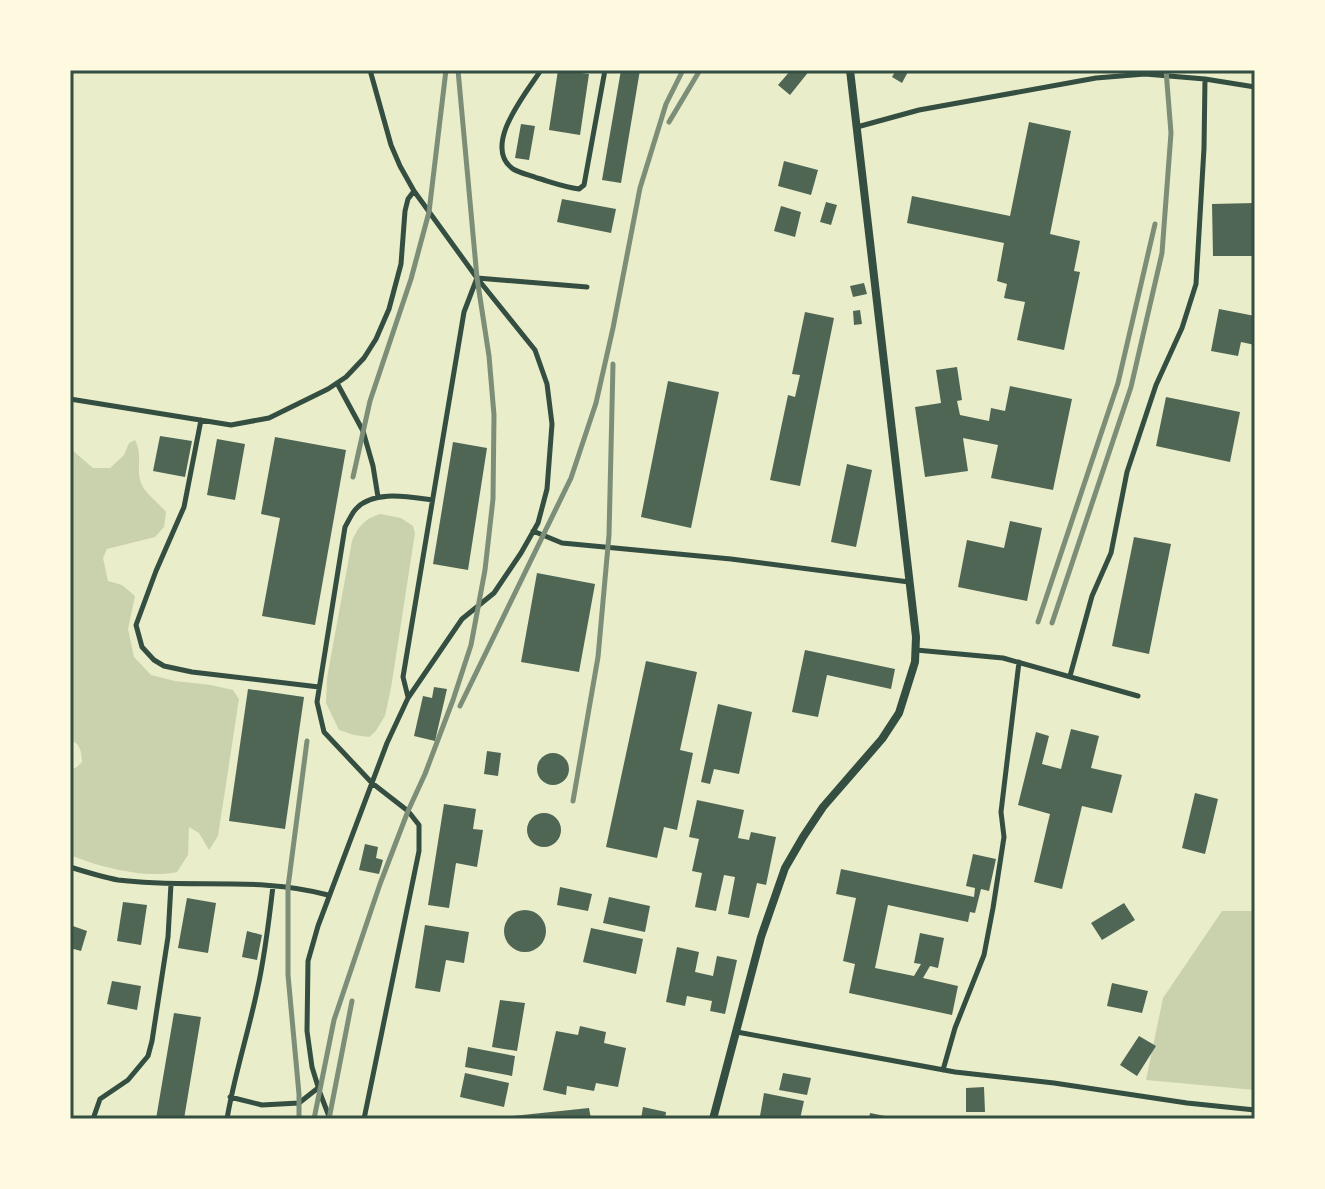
<svg xmlns="http://www.w3.org/2000/svg" width="1325" height="1189" font-family="Ubuntu,sans-serif">
	<rect width="100%" height="100%" fill="#e9edc9"/>
	<!-- green -->
	<path fill="#cad2ad" d="M70,410L72,413V450L93,468H110L124,455L129,443L135,440C144,457 134,472 143,487C147,494 160,505 166,512L164,527L155,537L107,549L103,558L108,581L122,585L135,596L128,629L134,657L151,675L175,681L211,685L233,690L239,699L218,836L209,850L199,833L189,827L188,855L177,872C146,879 99,867 70,855V770L77,767L82,762C81,751 81,744 70,740Z
		M380,514L401,518L413,526L415,533L391,688L385,716L375,732L369,737L354,735L339,730L326,703L327,678L352,541C358,527 364,519 380,514Z
		M1222,911H1255V1090L1146,1080L1163,998Z"/>
	<!-- building -->
	<path fill="#4f6655" d="M558,70L589,74L580,135L549,130Z
		M621,70H640L621,183L602,180Z
		M791,70H810L790,95L778,85Z
		M896,70H909L902,83L892,77Z
		M1029,122L1071,131L1050,234L1080,241L1074,271L1080,272L1064,350L1017,340L1025,302L1004,298L1007,284L997,281L1004,243L907,223L912,196L1010,216Z
		M521,124L535,126L529,160L515,158Z
		M784,161L818,170L811,195L778,186Z
		M562,199L616,209L611,233L557,222Z
		M826,202L837,205L831,225L820,222Z
		M1255,203V256H1213L1212,204Z
		M781,206L801,212L795,237L774,231Z
		M864,283L867,294L853,297L850,286Z
		M1219,309L1255,316V345L1241,342L1238,356L1211,351Z
		M860,310L862,324L854,325L853,311Z
		M805,312L834,318L800,486L770,480L788,395L795,397L800,375L792,374Z
		M957,367L962,400L957,401L960,415L989,421L991,408L1005,411L1010,386L1072,399L1053,490L991,478L998,445L963,438L968,471L925,477L915,407L941,403L936,370Z
		M668,381L719,392L691,528L641,517Z
		M1166,397L1240,412L1230,462L1156,446Z
		M160,436L192,441L185,477L153,471Z
		M275,437L346,450L315,625L262,616L280,518L261,514Z
		M217,439L245,444L235,500L207,495Z
		M453,442L487,448L468,570L433,564Z
		M847,464L872,470L856,547L831,542Z
		M1010,521L1042,528L1027,601L958,587L967,540L1004,548Z
		M1134,537L1171,544L1149,654L1112,646Z
		M537,573L595,584L579,672L521,662Z
		M805,650L895,669L891,689L827,675L818,717L792,712Z
		M646,661L697,672L680,750L693,753L677,830L664,827L657,858L606,847Z
		M434,687L447,689L435,741L414,736L423,696L432,698Z
		M248,689L304,697L285,829L229,821Z
		M718,704L752,712L739,774L714,769L710,784L701,782Z
		M1071,729L1099,736L1091,768L1122,775L1112,813L1082,806L1062,889L1034,882L1050,814L1018,805L1036,732L1049,736L1042,764L1061,769Z
		M487,751L501,753L498,776L484,774Z
		M537 769a16 16 0 1 1 32 0a16 16 0 1 1-32 0Z
		M1195,793L1218,799L1205,854L1182,848Z
		M697,800L744,810L738,838L749,840L751,832L776,837L766,885L757,883L749,918L728,914L735,877L724,875L716,911L695,907L702,873L692,871L699,839L689,837Z
		M444,804L476,809L473,829L483,830L477,867L456,863L449,908L428,905Z
		M527 830a17 17 0 1 1 34 0a17 17 0 1 1-34 0Z
		M365,844L378,847L376,858L383,860L379,874L359,870Z
		M973,854L996,859L989,891L981,889L975,913L970,912L968,922L888,905L875,968L914,976L921,964L914,963L920,933L944,938L938,968L930,966L923,978L958,986L952,1015L849,993L855,964L843,961L856,898L836,894L841,869L974,897L975,888L966,886Z
		M560,887L592,894L588,911L557,905Z
		M609,897L650,906L645,932L603,923Z
		M187,898L216,903L208,953L178,948Z
		M123,902L147,905L141,945L117,941Z
		M1124,903L1135,920L1102,940L1091,923Z
		M504 931a21 21 0 1 1 42 0a21 21 0 1 1-42 0Z
		M70,925L87,931L81,951L70,948Z
		M425,925L469,932L464,963L446,960L440,992L415,988Z
		M591,928L643,939L636,974L583,962Z
		M247,931L262,935L257,960L242,957Z
		M677,947L699,952L695,972L713,976L717,956L737,960L725,1014L710,1011L712,1001L687,996L685,1006L666,1002Z
		M112,981L141,986L137,1010L107,1004Z
		M1112,983L1148,991L1142,1013L1107,1006Z
		M500,1000L525,1003L517,1051L492,1047Z
		M174,1013L201,1017L184,1119H156Z
		M580,1026L606,1032L604,1043L626,1048L618,1087L596,1083L594,1091L567,1086L566,1095L543,1090L556,1031L578,1035Z
		M1139,1036L1156,1046L1137,1076L1120,1065Z
		M468,1047L515,1056L512,1076L465,1067Z
		M465,1073L509,1083L504,1107L460,1097Z
		M783,1073L811,1078L807,1095L779,1090Z
		M984,1087L985,1112H966V1088Z
		M764,1093L804,1101L800,1119H764L765,1117L760,1116Z
		M643,1107L666,1112L665,1119H641Z
		M589,1108L591,1119H502V1117Z
		M870,1113L895,1118V1119H869Z"/>
	<g fill="none" stroke-linecap="round" stroke-linejoin="round">
		<!-- service -->
		<path stroke="#344e41" stroke-width="5" d="M541,70C527,92 481,146 513,169C520,173 529,175 537,178C551,182 564,187 579,189L584,185L605,70
			M857,127L919,110L1096,78L1145,74L1205,79L1255,87
			M337,383L363,431L373,466L378,497
			M70,399L231,425L269,418L328,389L346,377L364,358L376,339L389,309L401,264L405,211L408,199L414,191
			M201,420L184,507L156,571L136,625L142,647L154,660L164,666L192,672L319,687
			M533,531L562,543L731,559L909,582
			M916,650L1003,658L1138,696
			M1070,676L1092,596L1111,553L1127,472L1156,385L1182,328L1196,284L1204,148L1205,79
			M408,697L403,677L464,312L477,278L587,287
			M70,867C86,872 102,877 118,880C188,889 260,876 328,895
			M737,1032L955,1072L1054,1083L1187,1103L1255,1110
			M943,1070L955,1028L984,955L993,908L1004,837L1001,812L1019,662
			M230,1097L262,1105L299,1103L318,1088
			M93,1119L100,1099L128,1080L148,1056L152,1041L168,937L171,884
			M227,1119C234,1076 248,1034 257,991C265,956 269,921 273,886
			M330,1119L320,1093L312,1067L307,1031L308,961L318,926L387,743L408,698L462,619L494,593L521,553L538,523L547,489L552,424L547,384L535,350L477,278L414,191L400,166L391,145L370,70
			M364,1119L419,851V825L408,811L372,783L324,732L317,702L345,527C348,522 351,515 355,510C372,489 410,497 432,500"/>
		<!-- minor -->
		<path stroke="#344e41" stroke-width="8" d="M713,1119L761,937L785,868L803,837L823,807L882,739L899,713L915,662L916,637L850,70"/>
		<!-- rail -->
		<path stroke="#7c8e77" stroke-width="5" d="M669,122L700,70
			M353,477L370,401L411,279L429,212L446,70
			M1038,622L1118,383L1155,224
			M1052,623L1131,387L1162,253L1171,133L1166,70
			M460,706L571,478L596,403L613,328L640,188L666,104L683,70
			M573,801L598,657L609,535L613,364
			M299,1119V1094L288,975V887L307,741
			M314,1119L334,1020L380,884L408,811L425,774L453,700L471,645L485,570L493,499L494,415L489,356L477,278L458,70
			M329,1119L352,1001"/>
	</g>
	<!-- border -->
	<rect width="1325" height="1189" fill="none" stroke="#fefae0" stroke-width="144"/>
	<rect x="72" y="72" width="1181" height="1045" fill="none" stroke="#344e41" stroke-width="3"/>
</svg>
